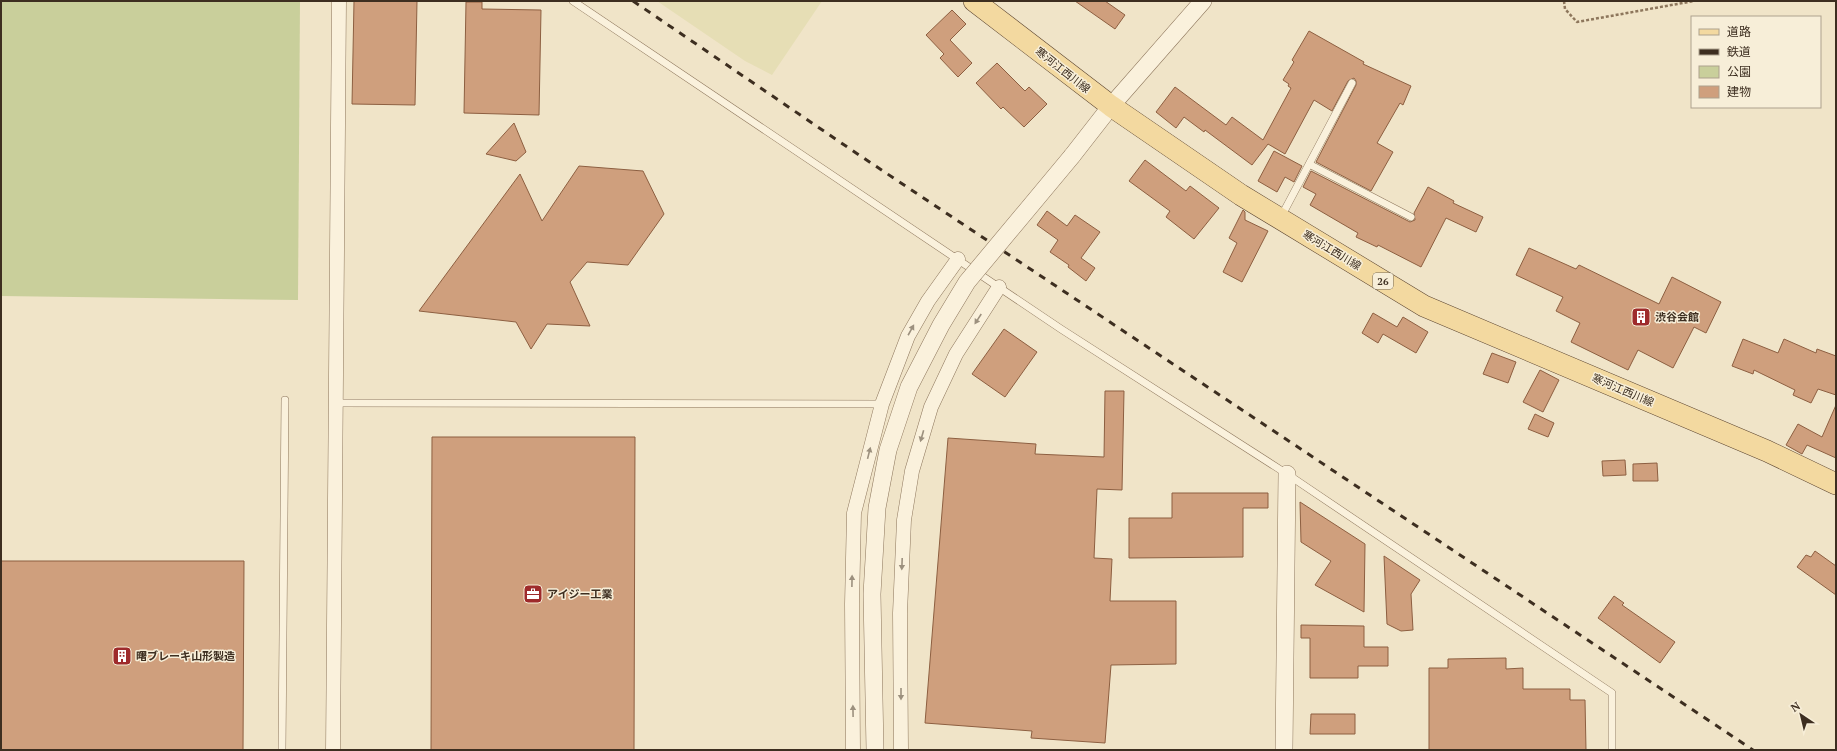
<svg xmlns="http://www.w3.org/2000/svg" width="1837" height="751" font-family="'PT Serif','Noto Sans JP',serif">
	<rect width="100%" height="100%" fill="#f0e4c8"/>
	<!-- farmland -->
	<path fill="#e6deb5" d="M657,1H822L772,75L745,61Z"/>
	<!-- green -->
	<path fill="#c9cf9b" d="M1,1H300L298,300L1,296Z"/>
	<!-- building -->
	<path fill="#cf9f7d" stroke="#8d5f41" d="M354,1H417L415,105L352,104Z
		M1075,1H1105L1125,15L1115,29Z
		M466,2H482V9L541,10L539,115L464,113Z
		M952,10L966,24L950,40L972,63L958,77L940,58L944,54L926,35Z
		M1309,31L1364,62L1363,64L1411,86L1403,105L1400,103L1377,143L1393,152L1371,191L1316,162L1356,85V81L1354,78L1348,81L1332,111L1314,100L1285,154L1268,144L1252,165L1205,130L1204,132L1184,117L1176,128L1156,112L1175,87L1226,125L1232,117L1263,140L1291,88L1288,86L1289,84L1283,80L1294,62L1292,60Z
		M997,63L1025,91L1029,87L1047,104L1024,127L1003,107L1001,109L976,83Z
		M514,123L526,152L516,161L486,154Z
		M1274,151L1302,166L1294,182L1285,177L1277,192L1258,181Z
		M1145,160L1186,191L1190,186L1219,208L1194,239L1166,217L1170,211L1129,181Z
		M579,166L643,171L664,214L628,265L587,262L570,282L590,326L547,324L531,349L516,322L419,311L520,174L542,221Z
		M1311,171L1410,222L1415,220L1414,213L1428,187L1454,201L1453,203L1483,217L1476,232L1446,218L1421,267L1378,245L1377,247L1356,237L1358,233L1310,205L1316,194L1303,187Z
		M1243,210L1245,212V220L1268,231L1242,282L1223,272L1237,243L1229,238Z
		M1047,211L1067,226L1075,215L1100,232L1081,258L1095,268L1086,281L1068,267L1069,265L1050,252L1058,240L1037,225Z
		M1529,248L1576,269L1579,265L1659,304L1672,277L1721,302L1706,333L1694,327L1673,368L1638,350L1628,370L1571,342L1580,323L1556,311L1563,297L1516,275Z
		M1373,313L1397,327L1403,317L1428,332L1416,353L1383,334L1378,343L1362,333Z
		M1004,329L1037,352L1005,397L972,374Z
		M1743,339L1778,353L1784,339L1816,353L1817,349L1836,356V395L1818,389L1811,403L1793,395L1795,390L1754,370L1753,374L1732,366Z
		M1492,353L1516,362L1508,383L1483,374Z
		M1540,370L1559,380L1543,412L1523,402Z
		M1105,391H1124L1122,490L1097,489L1094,558L1112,559L1110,601H1176V664L1111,665L1105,743L1031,738L1032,731L925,723L948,438L1036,444L1035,454L1104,457Z
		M1836,405V458L1807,445L1802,454L1786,445L1798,424L1822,437Z
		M1535,414L1554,423L1548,437L1528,429Z
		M432,437H635L634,750H431Z
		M1625,460L1626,475L1603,476L1602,461Z
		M1657,463L1658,481H1633V464Z
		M1172,493H1268V508H1243V557L1129,558V518H1172Z
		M1300,502L1365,544L1364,612L1315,585L1331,561L1301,542Z
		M1815,551L1836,566V595L1797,567L1806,555L1811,557Z
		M1384,556L1420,580L1411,594L1413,630L1401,631L1387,624Z
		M1,561H244L243,750H1Z
		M1614,596L1624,603L1622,605L1675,642L1660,663L1598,618Z
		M1301,625L1364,626V647H1388V666H1358V678H1310V638H1301Z
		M1506,658V669L1523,668V689H1570V700H1585L1586,750H1429V668H1448V659Z
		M1311,714H1355V734H1310Z"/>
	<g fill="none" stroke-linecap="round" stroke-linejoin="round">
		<!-- service casing -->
		<g stroke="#8d765c" stroke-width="8">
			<path id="service" d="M573,1L1061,329L1287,474L1612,693V750
				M1309,164L1411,217
				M1281,217L1352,83
				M335,403L882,404
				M282,750L285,400"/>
		</g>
		<!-- minor casing -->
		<g stroke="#8d765c" stroke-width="15">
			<path id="minor" d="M333,750L339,1
				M853,750L852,604L854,513L882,404L908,336L928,301L958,259
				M901,750L900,613L904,520L912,471L931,407L956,354L999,287"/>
		</g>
		<!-- tertiary casing -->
		<g stroke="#8d765c" stroke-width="18">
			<path id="tertiary" d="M1072,156L1111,106L1203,1
				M1284,750L1287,474"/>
		</g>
		<!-- primary casing -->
		<g stroke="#5b4430" stroke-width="22">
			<path id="primary" d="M974,1L1111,106L1241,195L1424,306L1767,451L1836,484"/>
		</g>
		<!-- path -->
		<path stroke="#8d765c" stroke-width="2.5" stroke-dasharray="3 2" stroke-linecap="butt" d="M1564,1L1565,9L1577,22L1694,1"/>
		<!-- service -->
		<use href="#service" stroke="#faf1dc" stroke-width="7"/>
		<!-- minor -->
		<use href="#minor" stroke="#faf1dc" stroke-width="14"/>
		<!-- tertiary -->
		<use href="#tertiary" stroke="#faf1dc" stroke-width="17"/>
		<!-- primary -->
		<use href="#primary" stroke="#f3d9a0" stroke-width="21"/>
		<!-- rail -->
		<path stroke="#3d2e20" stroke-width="3" stroke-dasharray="7 7" stroke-linecap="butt" d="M633,1L859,155L1753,750"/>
		<!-- tertiary-bridge casing -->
		<g stroke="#8d765c" stroke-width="18" stroke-linecap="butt">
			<path id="tertiary-bridge" d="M875,750L872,594L877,508L888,450L909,387L941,325L967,282L1072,156"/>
		</g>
		<!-- tertiary-bridge -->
		<use href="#tertiary-bridge" stroke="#faf1dc" stroke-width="17"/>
	</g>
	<!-- one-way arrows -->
	<defs><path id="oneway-solid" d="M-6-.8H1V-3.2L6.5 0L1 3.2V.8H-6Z"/></defs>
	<g fill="#9c907e">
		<use href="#oneway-solid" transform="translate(978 319) rotate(123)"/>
		<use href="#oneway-solid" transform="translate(911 330) rotate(-61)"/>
		<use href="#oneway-solid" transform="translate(922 436) rotate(106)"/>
		<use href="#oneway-solid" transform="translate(869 453) rotate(-76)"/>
		<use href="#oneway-solid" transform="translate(902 564) rotate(92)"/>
		<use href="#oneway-solid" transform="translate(852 581) rotate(-89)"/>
		<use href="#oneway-solid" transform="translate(901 694) rotate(90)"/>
		<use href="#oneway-solid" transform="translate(853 711) rotate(-91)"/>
	</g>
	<!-- icons -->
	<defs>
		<g id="building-square" transform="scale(1)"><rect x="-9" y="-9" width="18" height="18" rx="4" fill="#9e2a2b" stroke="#f7eed8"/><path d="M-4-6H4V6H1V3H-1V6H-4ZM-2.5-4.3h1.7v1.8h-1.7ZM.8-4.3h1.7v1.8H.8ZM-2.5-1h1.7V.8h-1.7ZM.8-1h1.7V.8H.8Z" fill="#fff"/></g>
		<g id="office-square" transform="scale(1)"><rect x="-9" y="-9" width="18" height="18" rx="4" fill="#9e2a2b" stroke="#f7eed8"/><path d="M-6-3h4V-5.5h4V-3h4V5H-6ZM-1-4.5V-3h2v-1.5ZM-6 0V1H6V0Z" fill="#fff"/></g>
	</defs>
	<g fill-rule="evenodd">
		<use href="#building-square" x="1641" y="317"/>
		<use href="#office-square" x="533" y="594"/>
		<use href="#building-square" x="122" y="656"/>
	</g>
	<g text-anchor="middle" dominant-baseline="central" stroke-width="3" stroke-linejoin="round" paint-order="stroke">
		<!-- shield labels -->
		<rect fill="#f7eed8" stroke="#756857" stroke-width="1" x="1373" y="273" width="20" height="16" rx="3"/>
		<g font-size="10" font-weight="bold" fill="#3d2e20">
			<text x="1383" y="281">26</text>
		</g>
		<!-- street labels -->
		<g font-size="11" fill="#3d2e20" stroke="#f7eed8">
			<text transform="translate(1063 70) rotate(38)">寒河江西川線</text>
			<text transform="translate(1332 250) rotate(31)">寒河江西川線</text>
			<text transform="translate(1623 390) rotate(23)">寒河江西川線</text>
		</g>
		<!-- poi labels -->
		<g font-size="11" font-weight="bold" fill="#3d2e20" stroke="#f7eed8" text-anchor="start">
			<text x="1655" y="317">渋谷会館</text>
			<text x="547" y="594">アイジー工業</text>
			<text x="136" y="656">曙ブレーキ山形製造</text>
		</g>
	</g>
	<!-- border -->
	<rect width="1837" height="751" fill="none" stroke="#3d2e20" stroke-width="4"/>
	<!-- legend -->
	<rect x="1691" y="16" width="130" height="92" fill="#f7eed8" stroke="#ada18e"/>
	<rect x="1699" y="29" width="20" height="6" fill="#f3d9a0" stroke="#ada18e"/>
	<text x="1727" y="36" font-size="12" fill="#3d2e20">道路</text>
	<rect x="1699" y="49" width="20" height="6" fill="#3d2e20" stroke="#ada18e"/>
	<text x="1727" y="56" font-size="12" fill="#3d2e20">鉄道</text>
	<rect x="1699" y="66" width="20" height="12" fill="#c9cf9b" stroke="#ada18e"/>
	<text x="1727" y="76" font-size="12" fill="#3d2e20">公園</text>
	<rect x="1699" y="86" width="20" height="12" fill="#cf9f7d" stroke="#ada18e"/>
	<text x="1727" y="96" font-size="12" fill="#3d2e20">建物</text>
	<!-- north arrow -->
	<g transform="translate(1801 715) rotate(325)" stroke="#f7eed8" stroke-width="3" paint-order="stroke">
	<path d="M0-3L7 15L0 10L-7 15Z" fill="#3d2e20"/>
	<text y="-6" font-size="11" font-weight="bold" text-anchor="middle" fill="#3d2e20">N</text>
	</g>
</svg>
